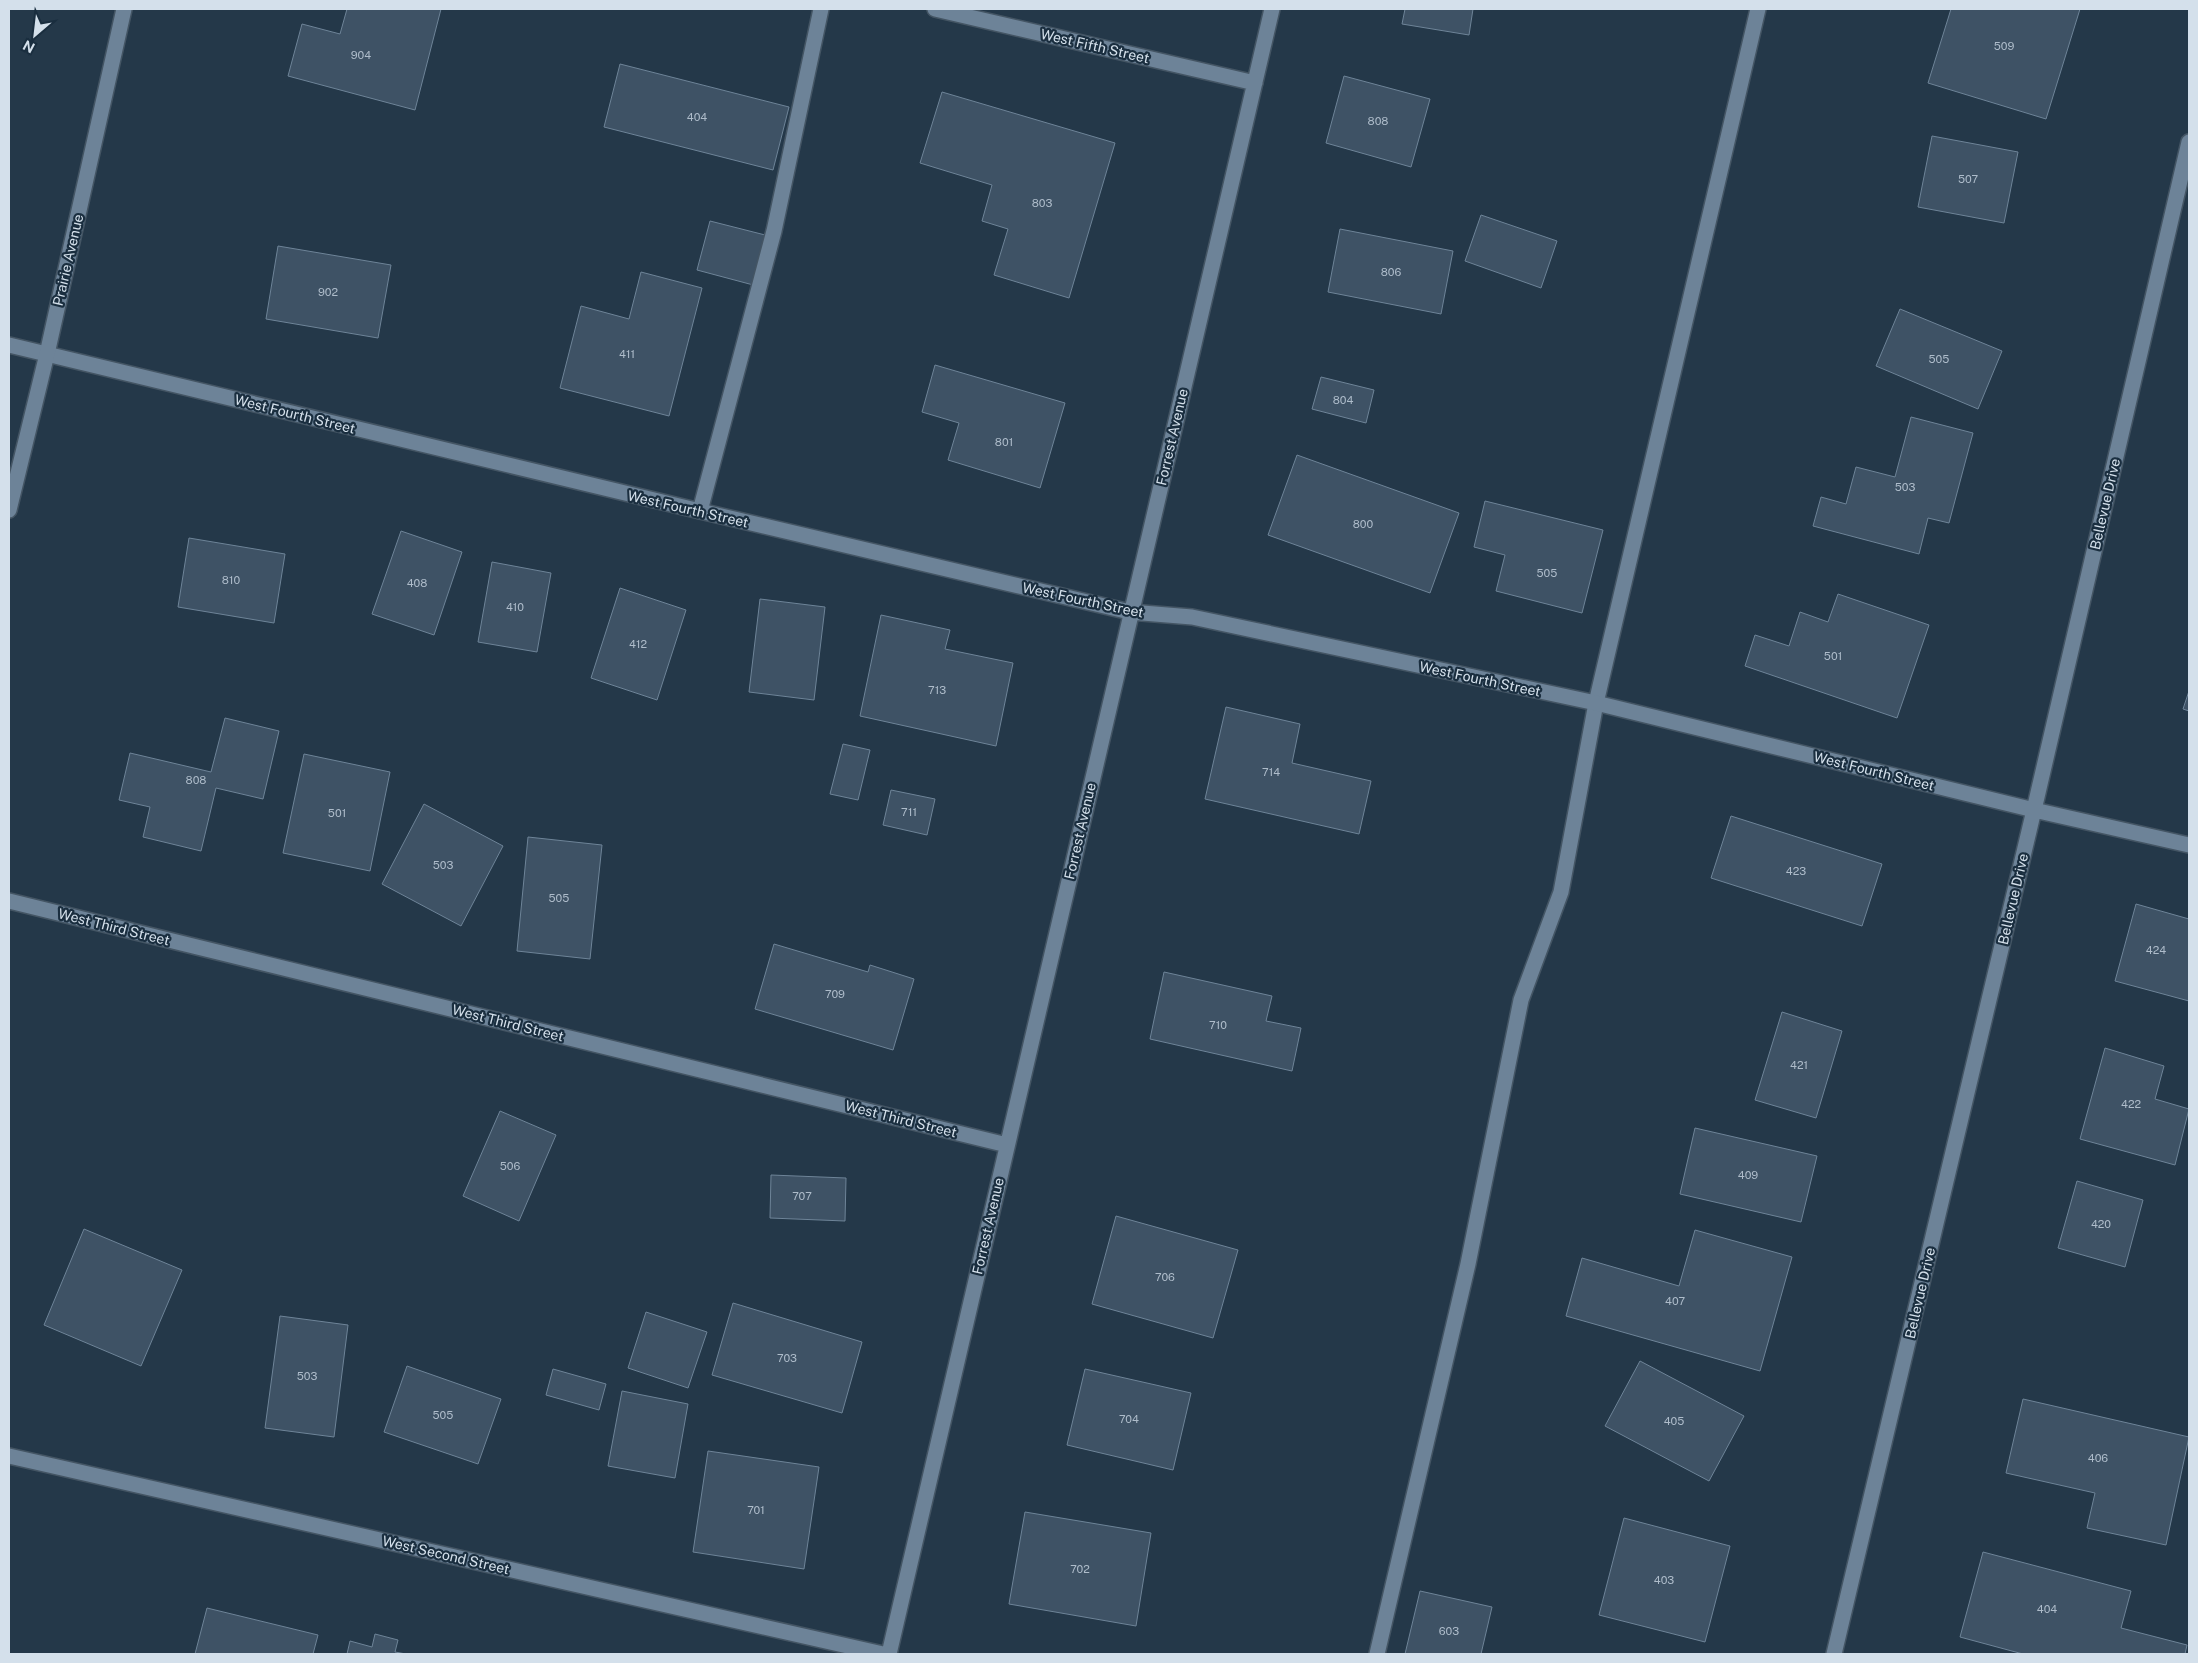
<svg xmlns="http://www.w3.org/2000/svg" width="2198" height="1663" font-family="'Public Sans',sans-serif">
	<rect width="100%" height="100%" fill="#243849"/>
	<!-- building -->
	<path fill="#3e5265" stroke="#6e8498" d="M347,9H441L415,110L288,76L302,24L340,34Z
		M1405,9H1473L1469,35L1402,24Z
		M1951,9H2080L2046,119L1928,83Z
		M620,64L789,107L773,170L604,127Z
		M1344,76L1430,99L1411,167L1326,143Z
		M942,92L1115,143L1069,298L994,275L1008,229L982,221L992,185L920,163Z
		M1932,136L2018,152L2004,223L1918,207Z
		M1481,215L1557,241L1541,288L1465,261Z
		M710,221L769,236L757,286L697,270Z
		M1340,229L1453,251L1441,314L1328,292Z
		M278,246L391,265L378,338L266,319Z
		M641,272L702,288L669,416L560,388L581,306L629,319Z
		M1900,309L2002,351L1978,409L1876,366Z
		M935,365L1065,403L1040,488L948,460L959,423L922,412Z
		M1321,377L1374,390L1366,423L1312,409Z
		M1911,417L1973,433L1949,523L1928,518L1919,554L1813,526L1821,497L1846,504L1856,467L1895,477Z
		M1297,455L1459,513L1430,593L1268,535Z
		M1485,501L1603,530L1582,613L1496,591L1505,555L1474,547Z
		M401,531L462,552L434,635L372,614Z
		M189,538L285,554L274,623L178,607Z
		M492,562L551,573L537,652L478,642Z
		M620,588L686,610L657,700L591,678Z
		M1838,594L1929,625L1897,718L1745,666L1755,635L1789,646L1800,612L1828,622Z
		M760,599L825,607L814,700L749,692Z
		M881,615L950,630L945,649L1013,663L996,746L860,716Z
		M2189,691V711L2183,709Z
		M1226,707L1300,724L1292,763L1371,781L1359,834L1205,799Z
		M225,718L279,731L263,799L216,788L201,851L143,837L150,807L119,800L130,753L211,772Z
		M843,744L870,750L858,800L830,794Z
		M304,754L390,772L370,871L283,853Z
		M891,790L935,799L927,835L883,825Z
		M424,804L503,846L461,926L382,884Z
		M1731,816L1882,864L1862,926L1711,878Z
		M528,837L602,845L590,959L517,951Z
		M2136,904L2189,919V1001L2115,981Z
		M774,944L868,972L870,965L914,979L893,1050L755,1009Z
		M1164,972L1272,996L1266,1021L1301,1028L1292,1071L1150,1039Z
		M1782,1012L1842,1031L1816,1118L1755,1100Z
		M2105,1048L2164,1066L2155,1099L2189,1109L2175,1165L2080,1139Z
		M500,1111L556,1135L519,1221L463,1196Z
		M1695,1128L1817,1156L1801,1222L1680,1194Z
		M771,1175L846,1178L845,1221L770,1218Z
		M2077,1181L2143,1200L2125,1267L2058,1248Z
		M1116,1216L1238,1250L1213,1338L1092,1304Z
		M84,1229L182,1270L141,1366L44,1325Z
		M1695,1230L1792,1257L1760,1371L1566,1316L1582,1258L1679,1286Z
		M733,1303L862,1342L842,1413L712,1375Z
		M646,1312L707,1332L688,1388L628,1368Z
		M280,1316L348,1325L334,1437L265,1428Z
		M1640,1361L1744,1416L1709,1481L1605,1426Z
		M407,1366L501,1399L478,1464L384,1432Z
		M553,1369L606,1384L599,1410L546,1395Z
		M1085,1369L1191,1393L1173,1470L1067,1445Z
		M622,1391L688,1404L675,1478L608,1466Z
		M2023,1399L2189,1437L2166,1545L2087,1528L2095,1493L2006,1473Z
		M708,1451L819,1467L804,1569L693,1552Z
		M1025,1512L1151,1533L1136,1626L1009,1604Z
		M1624,1518L1730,1546L1705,1642L1599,1615Z
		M1983,1552L2131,1591L2121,1628L2187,1645L2185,1654H2023L1960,1637Z
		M1420,1591L1492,1607L1481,1654H1405Z
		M207,1608L318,1635L313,1654H195Z
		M375,1634L398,1640L395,1652L406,1654H347L350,1641L372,1647Z"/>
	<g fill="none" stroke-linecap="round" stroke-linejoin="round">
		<!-- service casing -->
		<g stroke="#445564" stroke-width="18">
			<path id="service" d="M700,511L774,231L821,9
				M1377,1654L1468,1264L1521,1000L1561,892L1596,703L1758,9"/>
		</g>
		<!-- minor casing -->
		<g stroke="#445564" stroke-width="18">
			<path id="minor" d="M935,9L1255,83
				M9,345L700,511L1130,612L1192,617L1596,703L2034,810L2189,845
				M9,901L1007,1145
				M9,1456L883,1654
				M889,1654L1272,9
				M1834,1654L2034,810L2189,142"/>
		</g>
		<!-- tertiary casing -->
		<g stroke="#445564" stroke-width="18">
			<path id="tertiary" d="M9,510L47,354L124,9"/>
		</g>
		<!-- service -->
		<use href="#service" stroke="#6d8398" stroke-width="15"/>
		<!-- minor -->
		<use href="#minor" stroke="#6d8398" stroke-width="15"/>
		<!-- tertiary -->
		<use href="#tertiary" stroke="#6d8398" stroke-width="15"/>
	</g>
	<g text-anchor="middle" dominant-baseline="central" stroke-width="4.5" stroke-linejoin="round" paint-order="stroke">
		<!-- number labels -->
		<g font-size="11" fill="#aebcca">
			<text x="2004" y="46">509</text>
			<text x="361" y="55">904</text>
			<text x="697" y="117">404</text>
			<text x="1378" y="121">808</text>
			<text x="1968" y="179">507</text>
			<text x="1042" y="203">803</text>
			<text x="1391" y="272">806</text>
			<text x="328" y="292">902</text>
			<text x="627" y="354">411</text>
			<text x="1939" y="359">505</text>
			<text x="1343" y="400">804</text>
			<text x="1004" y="442">801</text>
			<text x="1905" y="487">503</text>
			<text x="1363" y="524">800</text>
			<text x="1547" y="573">505</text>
			<text x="231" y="580">810</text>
			<text x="417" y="583">408</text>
			<text x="515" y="607">410</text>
			<text x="638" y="644">412</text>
			<text x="1833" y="656">501</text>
			<text x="937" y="690">713</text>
			<text x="1271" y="772">714</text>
			<text x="196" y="780">808</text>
			<text x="909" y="812">711</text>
			<text x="337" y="813">501</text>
			<text x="443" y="865">503</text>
			<text x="1796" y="871">423</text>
			<text x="559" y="898">505</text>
			<text x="2156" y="950">424</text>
			<text x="835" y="994">709</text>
			<text x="1218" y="1025">710</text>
			<text x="1799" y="1065">421</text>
			<text x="2131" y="1104">422</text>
			<text x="510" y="1166">506</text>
			<text x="1748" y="1175">409</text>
			<text x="802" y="1196">707</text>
			<text x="2101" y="1224">420</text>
			<text x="1165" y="1277">706</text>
			<text x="1675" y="1301">407</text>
			<text x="787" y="1358">703</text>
			<text x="307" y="1376">503</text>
			<text x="443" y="1415">505</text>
			<text x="1129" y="1419">704</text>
			<text x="1674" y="1421">405</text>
			<text x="2098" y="1458">406</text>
			<text x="756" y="1510">701</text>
			<text x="1080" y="1569">702</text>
			<text x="1664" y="1580">403</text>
			<text x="2047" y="1609">404</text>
			<text x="1449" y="1631">603</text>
		</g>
		<!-- street labels -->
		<g font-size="14" fill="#d4e0eb" stroke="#1a2e3f">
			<text transform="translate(1095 46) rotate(13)">West Fifth Street</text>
			<text transform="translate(68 260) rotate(-77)">Prairie Avenue</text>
			<text transform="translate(295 414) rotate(14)">West Fourth Street</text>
			<text transform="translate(1172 437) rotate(-77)">Forrest Avenue</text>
			<text transform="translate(2105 504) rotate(-77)">Bellevue Drive</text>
			<text transform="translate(688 509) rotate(13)">West Fourth Street</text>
			<text transform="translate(1083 600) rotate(12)">West Fourth Street</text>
			<text transform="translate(1480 679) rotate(12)">West Fourth Street</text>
			<text transform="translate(1874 771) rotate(14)">West Fourth Street</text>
			<text transform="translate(1080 831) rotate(-77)">Forrest Avenue</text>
			<text transform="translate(2013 899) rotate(-77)">Bellevue Drive</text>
			<text transform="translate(114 927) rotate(14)">West Third Street</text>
			<text transform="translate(508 1023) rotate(14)">West Third Street</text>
			<text transform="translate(901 1119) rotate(14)">West Third Street</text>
			<text transform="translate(988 1226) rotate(-77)">Forrest Avenue</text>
			<text transform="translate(1920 1293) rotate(-77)">Bellevue Drive</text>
			<text transform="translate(446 1555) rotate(13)">West Second Street</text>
		</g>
	</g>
	<!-- border -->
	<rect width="2198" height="1663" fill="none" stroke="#d4e0eb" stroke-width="20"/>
	<!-- north arrow -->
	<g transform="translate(35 35) rotate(208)" stroke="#1a2e3f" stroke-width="4" paint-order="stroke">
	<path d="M0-4L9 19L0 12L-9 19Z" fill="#d4e0eb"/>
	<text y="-8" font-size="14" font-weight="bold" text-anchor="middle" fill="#d4e0eb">N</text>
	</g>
</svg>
